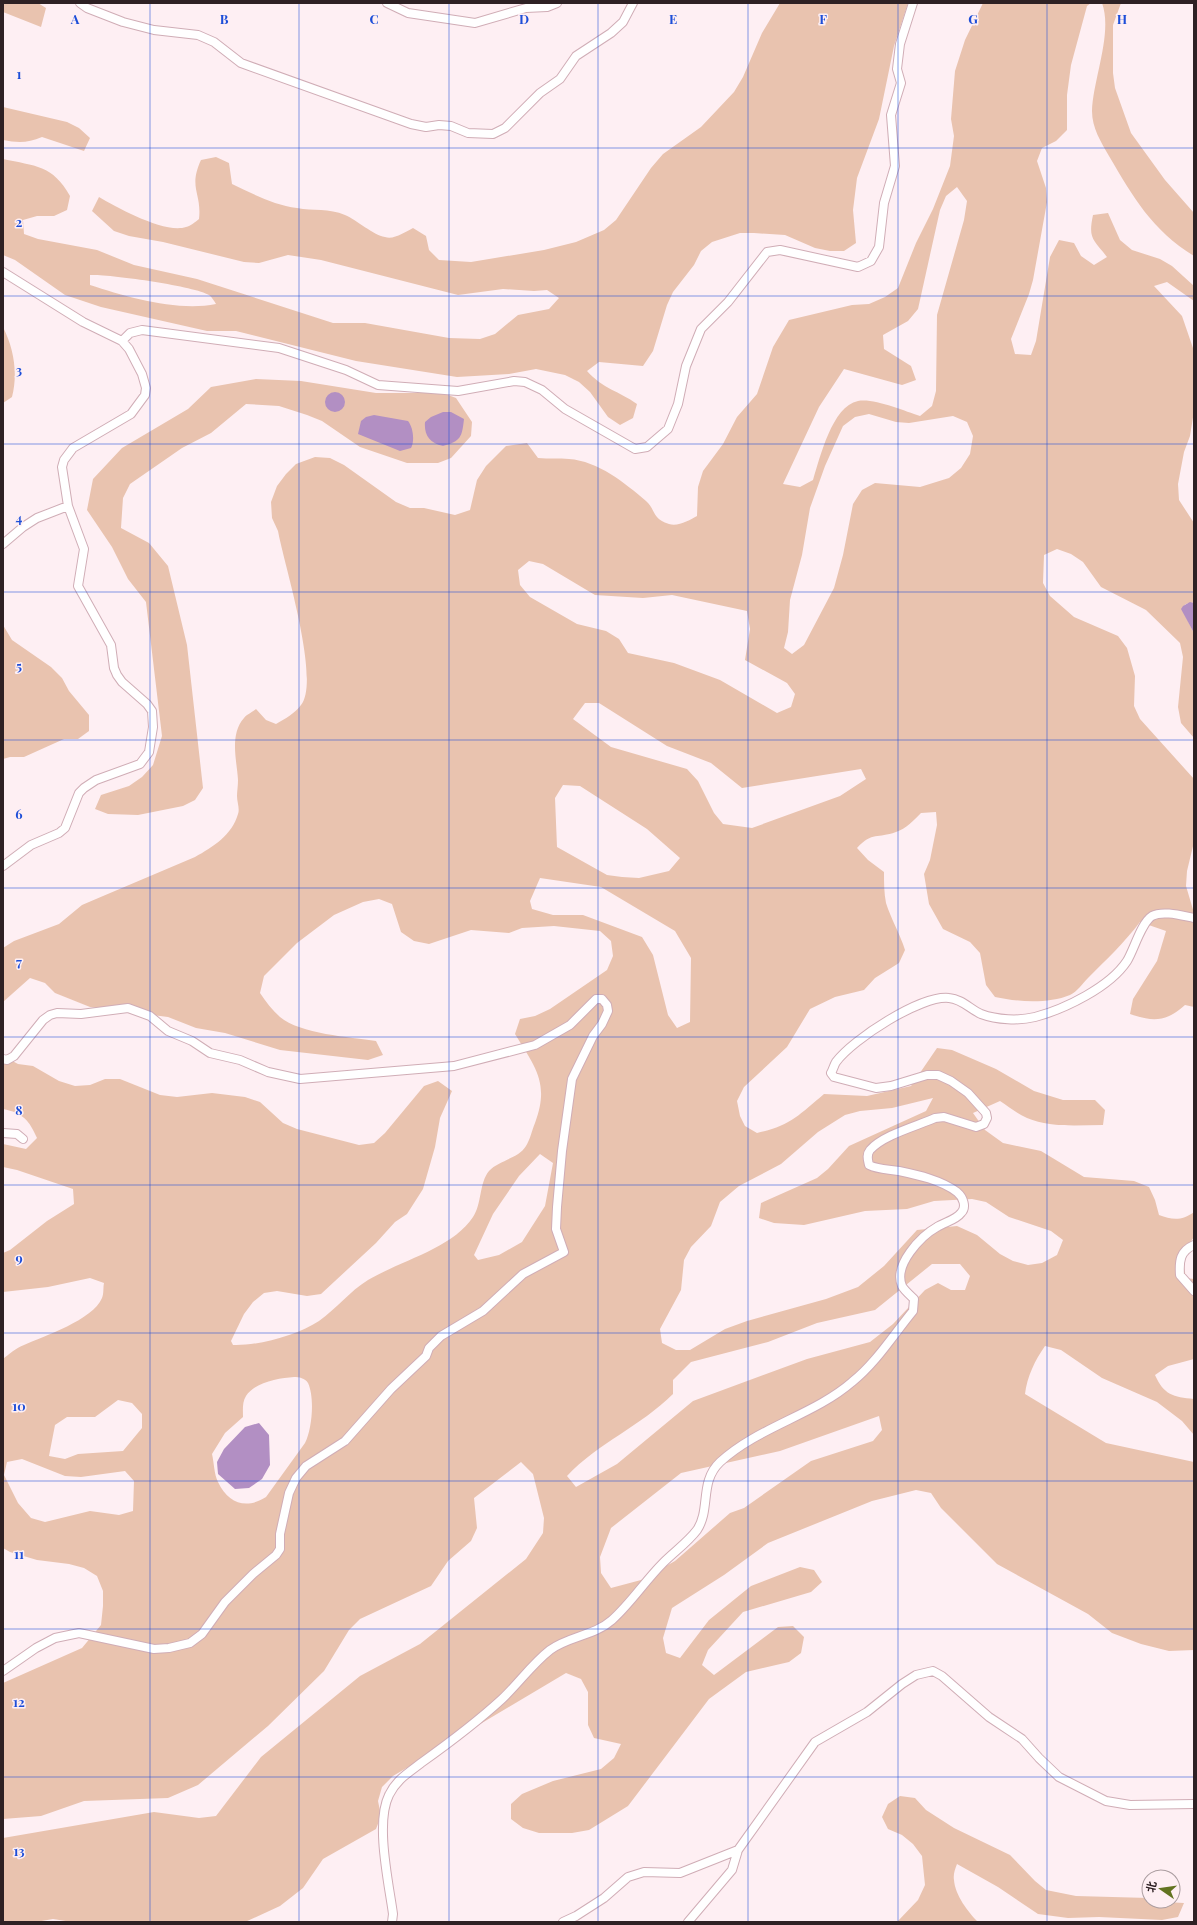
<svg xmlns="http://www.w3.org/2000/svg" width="1197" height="1925" font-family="'Playfair Display','Noto Sans SC',serif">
	<rect width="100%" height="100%" fill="#feeff3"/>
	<!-- green -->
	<path fill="#e9c3af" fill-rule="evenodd" d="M3,3H38L46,8L41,27L3,12Z
		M780,3H908L894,46L879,119L857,178L853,210L856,243L844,251H830L815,248L785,235L754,233H740L712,242L701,251L694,265L673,292L667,305L653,351L643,366L599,362L587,371C603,389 619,391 637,404L633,418L620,425L608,417L590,392L579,382L565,375L536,369L509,374L457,377L356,361L236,331H207L101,307L65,295L15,260L3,255V159C35,166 53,165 70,196L67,210L54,216H37L23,220L24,234L38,239L97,250L134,265L197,279L333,323H365L449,338L480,339L495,334L518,315L549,309L559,298L547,290L534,291L503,289L458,295L321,260L288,255L259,263L244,262L163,242L129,236L114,231L92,211L99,197C118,208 165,234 186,227C191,226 195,222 199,219C202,193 188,188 201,160L216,157L229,163L232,184C253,194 274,205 297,208C313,211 329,208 345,215C357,220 373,235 385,237C394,240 405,232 413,228L426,236L429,250L439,260L471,262L544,250L576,242L604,230L616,220L651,168L663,154L701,127L734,92L743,77L762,33ZM90,275C108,274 195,286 209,295C212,297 214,301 216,304C178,312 127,297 90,285Z
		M983,3H1091L1087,6L1071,65L1067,95V130L1056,141L1042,148L1037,161L1046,188L1047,202L1033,280L1029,294L1011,339L1015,354L1031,355L1036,341L1050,257L1059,240L1074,243L1081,256L1094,265L1107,257C1093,239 1088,239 1093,215L1108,213L1120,240L1132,250L1160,259L1172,266L1194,286V301L1167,282L1154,286L1182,316L1194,351V411L1190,436L1184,452L1178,484L1179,500L1194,523V603C1188,602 1184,604 1182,609L1194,633V738L1181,723L1178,707L1183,657L1180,643L1146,610L1101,587L1083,562L1071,554L1057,549L1044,555L1043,583L1050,596L1074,617L1118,636L1127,648L1135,676L1134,706L1140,719L1194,779V842L1187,871L1186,886L1194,913V1007L1185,1005C1166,1022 1153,1022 1130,1014L1133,999L1157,961L1166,931L1140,922C1124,943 1106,960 1088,978C1083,983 1077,992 1070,995C1048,1004 1018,1002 995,997L986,985L980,953L970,942L943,929L929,904L924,874L930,860L937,825L936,812L921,813C914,820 906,829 896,832C877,839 873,831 857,848L868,860L884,872C884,883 884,893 886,903C891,919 900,934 905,950L899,963L875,978L864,990L835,997L810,1009L787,1047L744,1087L737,1101L740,1116L745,1126L757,1133C790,1126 799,1115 824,1094L867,1096L911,1086L937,1048L952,1050L996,1069L1034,1091L1063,1100H1095L1105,1110L1103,1125C1078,1125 1050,1128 1027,1118C1018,1114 1009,1107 1000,1101L973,1113L985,1130L1003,1143L1041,1151L1084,1177L1134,1181L1149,1187L1155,1200L1159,1215C1172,1220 1182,1221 1194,1212V1237L1182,1254L1186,1278L1194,1279V1359L1168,1366L1155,1375C1164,1395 1173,1397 1194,1399V1435L1182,1421L1157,1402L1102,1378L1061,1350L1045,1346C1035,1360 1027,1377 1025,1394L1106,1443L1194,1462V1650L1169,1651L1141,1644L1112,1633L1088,1614L997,1564L941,1508L931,1493L916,1490L872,1501L768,1543L724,1575L672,1608L663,1638L666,1653L680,1658L709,1620L751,1586L800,1567L814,1570L822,1582L811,1592L743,1612L708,1650L702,1665L714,1675L778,1627L793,1626L804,1637L801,1653L789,1662L746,1672L709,1699L628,1806L589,1830L572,1833H539L523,1828L511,1819V1804L522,1794L553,1781L601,1769L614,1758L621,1744L594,1738L588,1725V1692L581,1679L566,1673L393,1776L382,1787L378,1801L381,1816L376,1829L323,1859L303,1888L280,1906L245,1922H72L53,1919L36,1922H3V1838L154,1812L199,1818L216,1816L261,1757L360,1676L420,1644L526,1559L543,1533L544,1518L533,1474L521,1462L474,1498L477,1528L471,1541L448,1561L431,1586L360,1619L349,1630L324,1671L268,1726L198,1785L168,1798L84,1801L41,1816L3,1819V1683L82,1648L101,1625L103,1606V1591L97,1576L84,1568L69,1564L37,1560L10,1552L3,1548V1359C9,1354 16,1348 24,1345C44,1336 93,1320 102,1298C104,1294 103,1287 104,1283L90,1278L48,1287L3,1292V1253L10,1250L47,1221L74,1204L73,1189L17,1170L3,1167V1144L26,1149L37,1138C29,1120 23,1113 3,1109V1056L18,1064L33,1066L59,1081L75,1086L90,1085L105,1079H120L160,1095L177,1097L212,1093L245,1097L260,1102L283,1123L297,1129L359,1145L374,1143L385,1133L424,1086L438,1081L452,1091L440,1118L435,1147L423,1189L407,1214L395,1222L376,1243L321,1294L307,1296L277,1291L264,1293L253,1302L244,1314L231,1341L233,1345C258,1346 298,1335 319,1321C336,1309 350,1291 368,1280C400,1261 453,1248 473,1217C482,1204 479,1183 489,1171C499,1160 518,1159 526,1146C530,1140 532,1130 535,1123C550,1083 535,1067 515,1034L520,1019L535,1016L550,1009L607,970L613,956L611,941L600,931L554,926L522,928L509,933L471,930L429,944L414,941L401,932L392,904L379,899L363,902L334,915L297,943L264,976L260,993C266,1002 272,1010 280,1017C300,1034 350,1037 376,1041L383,1055L368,1060L280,1050L225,1033L196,1028L168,1017L90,1007L55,993L45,983L30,978L3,1002V948L14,941L59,924L82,905L96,899L195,857C213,847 232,835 238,814C240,809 237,802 237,796C237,791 238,786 238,780C237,761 229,735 244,718C247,714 253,712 256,709L266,720L276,724C285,719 295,713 301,705C321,680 284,564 278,531L272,518L271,502L277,486L286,474L296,464L315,457L330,458L344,465L396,502L410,508H424L455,515L470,510L477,480L486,466L506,446L527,443L538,458C549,459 559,458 569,459C598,461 625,483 646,501C656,510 652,519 669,524C678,527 690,520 697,516L698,487L703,471L723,444L737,417L757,394L773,347L789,320L852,305L869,304L885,297L898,288L916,243L933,209L950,166L954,136L951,119L955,71L965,40ZM957,187L967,201L964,220L937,315L936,391L932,406L920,416C904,411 874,398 858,401C832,406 820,458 813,480L800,487L783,484L819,407L844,369L902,385L916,380L911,366L884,349L883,335L908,321L918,309L940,210L946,196ZM869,414L896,422L909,423L953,416L967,422L973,436L970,454L961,468L949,478L920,487L875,483L862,490L853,504L843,555L834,588L804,645L792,654L784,648L788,632L790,600L802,555L810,508L825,466L843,426L855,417ZM529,561L543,564L595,595L643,598L672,595L747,611L750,629L745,660L787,683L795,694L791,707L777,713L720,680L674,663L628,653L619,639L606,631L577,624L530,597L520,585L518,570ZM585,703H599L667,746L711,763L742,788L861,769L866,779L840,796L752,828L723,824L714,813L698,781L687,769L611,747L573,719ZM563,785L580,786L647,829L680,858L669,871L639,878L622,877L607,875L557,847L555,798ZM540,878L601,887L675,931L691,958L690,1022L677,1028L668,1015L653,955L642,937L583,915H553L532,909L530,901ZM933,1098L926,1111L849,1146L828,1169L817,1178L761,1203L759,1218L774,1223L804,1225L865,1211L907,1209L934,1201L972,1199L986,1202L1009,1217L1051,1231L1063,1240L1057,1255L1042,1263L1028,1265L1013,1261L1000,1254L977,1235L957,1226L917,1230L884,1266L858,1287L826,1299L747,1321L725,1329L690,1350H676L662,1343L660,1329L681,1290L684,1260L691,1247L711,1226L720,1202L739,1186L781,1164L818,1132L845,1115L860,1111L892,1108ZM540,1154L553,1163L545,1206L522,1242L499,1255L478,1260L474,1255L493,1214L519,1176ZM932,1264H960L970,1276L965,1290H951L938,1283L925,1290L893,1324L870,1342L807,1359L693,1401L617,1464L576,1487L567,1476C598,1443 641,1426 673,1394V1380L691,1362L768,1342L817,1323L875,1310ZM294,1377C299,1377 305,1378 308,1383C315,1398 312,1429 305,1443L266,1497C246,1510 228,1503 218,1482C214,1474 214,1462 212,1454L225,1433L243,1417C243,1411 242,1402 246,1396C255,1382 279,1378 294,1377ZM118,1400L132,1403L142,1414V1428L123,1451L78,1454L65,1459L49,1456L55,1425L67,1417H95ZM879,1416L882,1430L873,1441L811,1461L744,1508L730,1513L675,1561L641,1580L611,1588L601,1573L600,1557L611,1528L681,1473L780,1451ZM22,1459L65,1476L81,1477L125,1471L134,1481L133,1511L119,1515L90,1511L45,1522L31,1518L18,1503L4,1475L7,1462Z
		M1102,3H1121L1113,25V73L1115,88L1131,133L1165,180L1194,213V256C1152,230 1133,197 1109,156C1101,142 1092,128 1092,111C1093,79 1113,33 1102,3Z
		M3,107L67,122L79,128L90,138L84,151L42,137C28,143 18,143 3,140Z
		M3,327C14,349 18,373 12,397L3,403Z
		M256,379L301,381L376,393H443L456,398L472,422L471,436L451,458L438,463H407L360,447L322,421L307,415L279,406L246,404L211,433L182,448L130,484L123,498L121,528L149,543L168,566L187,645L203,788L195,800L183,806L138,815L108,814L95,809L101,795L129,786L142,777L153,765L162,736L146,602L128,579L112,547L87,510L93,479L122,448L188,409L211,387Z
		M3,625L12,640L51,667L62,678L69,691L89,715V731L78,739H64L24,757H10L3,759Z
		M900,1796L915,1798L926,1810L954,1828L1010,1855L1035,1881L1046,1890L1076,1896L1149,1898V1901L1184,1903L1178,1917L1162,1920L1099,1917L1068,1918L1038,1914L998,1887L957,1864C955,1869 953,1875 954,1880C955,1895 968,1912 978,1922H897L918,1900L925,1885L922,1856L913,1844L902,1835L888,1829L882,1817L888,1804Z"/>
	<!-- water -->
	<path fill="#b28fc3" d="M325 402a10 10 0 1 1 20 0a10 10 0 1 1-20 0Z
		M443,412H451L464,419C462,437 461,441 443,446C429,443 424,435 425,422L431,417Z
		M374,415L408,421C413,427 415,441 411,448L400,451L358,434L361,421L366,417Z
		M1190,602L1194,603V633L1181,609L1183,606Z
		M259,1423L269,1435L270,1465L262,1479L249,1488L235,1489L218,1474L217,1462L224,1449L245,1427Z"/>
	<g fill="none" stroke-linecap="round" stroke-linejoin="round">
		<!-- minor casing -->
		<g stroke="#d0adb6" stroke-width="10">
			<path id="minor" d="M80,3L87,8L123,22L154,30L198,35L214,42L241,63L411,124L426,127L439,125L451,126L468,133L493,134L505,128L540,93L560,79L576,56L611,33L623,22L633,3
				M387,3L408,13L475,23L526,8L547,7L557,3
				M3,272L83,322L122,341L129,349L142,374L146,388L145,395L131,414L73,448L64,460L62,467L68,506L84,549L78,586L111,645L114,668L117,675L122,682L147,704L152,711L153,727L149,752L140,764L96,780L84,788L79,793L65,828L59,833L31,845L3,866
				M122,341L130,333L142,330L279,348L346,370L378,385L458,391L514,381L525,382L542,390L565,409L635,449L647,447L668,429L678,404L686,366L701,329L728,302L767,252L780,250L858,267L871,261L879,247L884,203L895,166L891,115L901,83L897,69L900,44L913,3
				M3,544L23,527L37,518L68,506
				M3,1059L7,1060L14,1056L43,1020L50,1015L57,1013L81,1014L128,1008L150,1016L168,1031L192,1041L210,1053L240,1060L268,1072L300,1079L454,1066L535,1045L570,1025L596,999H602L607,1005L608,1011L602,1024L593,1036L572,1079L562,1151L557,1207L556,1229L564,1252L523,1274L483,1311L441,1336L429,1348L426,1356L391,1389L345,1441L306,1466L296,1478L289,1493L280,1534V1549L276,1555L253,1574L225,1602L202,1634L190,1643L169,1648L154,1649L79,1633L55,1638L36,1648L3,1671
				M3,1133L17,1134L23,1139
				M1194,1245C1180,1251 1179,1261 1180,1275L1194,1291
				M392,1922L393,1914C389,1884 375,1823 389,1795C396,1780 408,1773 421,1763C449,1743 477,1722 502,1699C519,1683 532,1664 550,1650C569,1636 594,1636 612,1620C631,1603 645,1581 663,1563C674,1552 688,1542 697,1530C711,1509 699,1482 720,1462C758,1427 814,1415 852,1382C876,1363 894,1334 913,1311L914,1299C911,1296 904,1290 902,1286C893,1265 921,1236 937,1227C945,1222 956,1220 961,1213C967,1207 963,1197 957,1192C941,1180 918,1175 899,1171C889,1169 879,1170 869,1165C868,1160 866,1155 870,1150C883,1135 917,1126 935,1118L944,1117L976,1127L984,1124L987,1118L986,1113L968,1093L951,1081L938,1075H927L891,1086L876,1088L834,1077L831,1073C833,1070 834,1065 836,1062C853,1039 921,995 949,998C962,999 970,1009 981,1014C997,1020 1019,1021 1035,1017C1065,1009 1110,987 1127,961C1134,950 1141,923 1152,916C1163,910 1183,916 1194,918
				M563,1922L576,1916L604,1898L628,1877L644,1872L680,1873L738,1850
				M688,1922L732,1870L738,1850L815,1742L867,1712L902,1684L916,1675L933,1671L942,1676L989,1717L1022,1739L1039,1758L1059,1777L1106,1801L1130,1805L1194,1804"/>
		</g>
		<!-- minor -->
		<use href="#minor" stroke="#fff" stroke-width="8"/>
	</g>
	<!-- grid -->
	<path fill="none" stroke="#1d4ed8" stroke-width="1" stroke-opacity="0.55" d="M150,3V1922M299,3V1922M449,3V1922M598,3V1922M748,3V1922M898,3V1922M1047,3V1922M3,148H1194M3,296H1194M3,444H1194M3,592H1194M3,740H1194M3,888H1194M3,1037H1194M3,1185H1194M3,1333H1194M3,1481H1194M3,1629H1194M3,1777H1194"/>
	<g font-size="13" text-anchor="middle" font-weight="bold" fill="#1d4ed8" stroke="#feeff3" stroke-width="3" stroke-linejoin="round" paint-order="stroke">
		<text x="75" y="24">A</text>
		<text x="224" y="24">B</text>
		<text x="374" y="24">C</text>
		<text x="524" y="24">D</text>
		<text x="673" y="24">E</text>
		<text x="823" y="24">F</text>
		<text x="973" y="24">G</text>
		<text x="1122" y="24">H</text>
		<text x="19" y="79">1</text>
		<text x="19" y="227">2</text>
		<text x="19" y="375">3</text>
		<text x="19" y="523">4</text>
		<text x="19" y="671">5</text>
		<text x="19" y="819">6</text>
		<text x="19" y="967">7</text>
		<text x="19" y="1115">8</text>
		<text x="19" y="1263">9</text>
		<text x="19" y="1411">10</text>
		<text x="19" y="1559">11</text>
		<text x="19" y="1707">12</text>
		<text x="19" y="1856">13</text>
	</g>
	<!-- border -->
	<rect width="1197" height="1925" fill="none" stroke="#2e2124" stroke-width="8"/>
	<!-- north arrow -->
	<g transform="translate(1161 1889) rotate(283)"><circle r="19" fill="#feeff3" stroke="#ab9da0"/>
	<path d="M0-3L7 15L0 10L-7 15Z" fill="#627320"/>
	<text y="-6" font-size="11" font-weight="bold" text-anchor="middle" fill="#2e2124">北</text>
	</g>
</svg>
